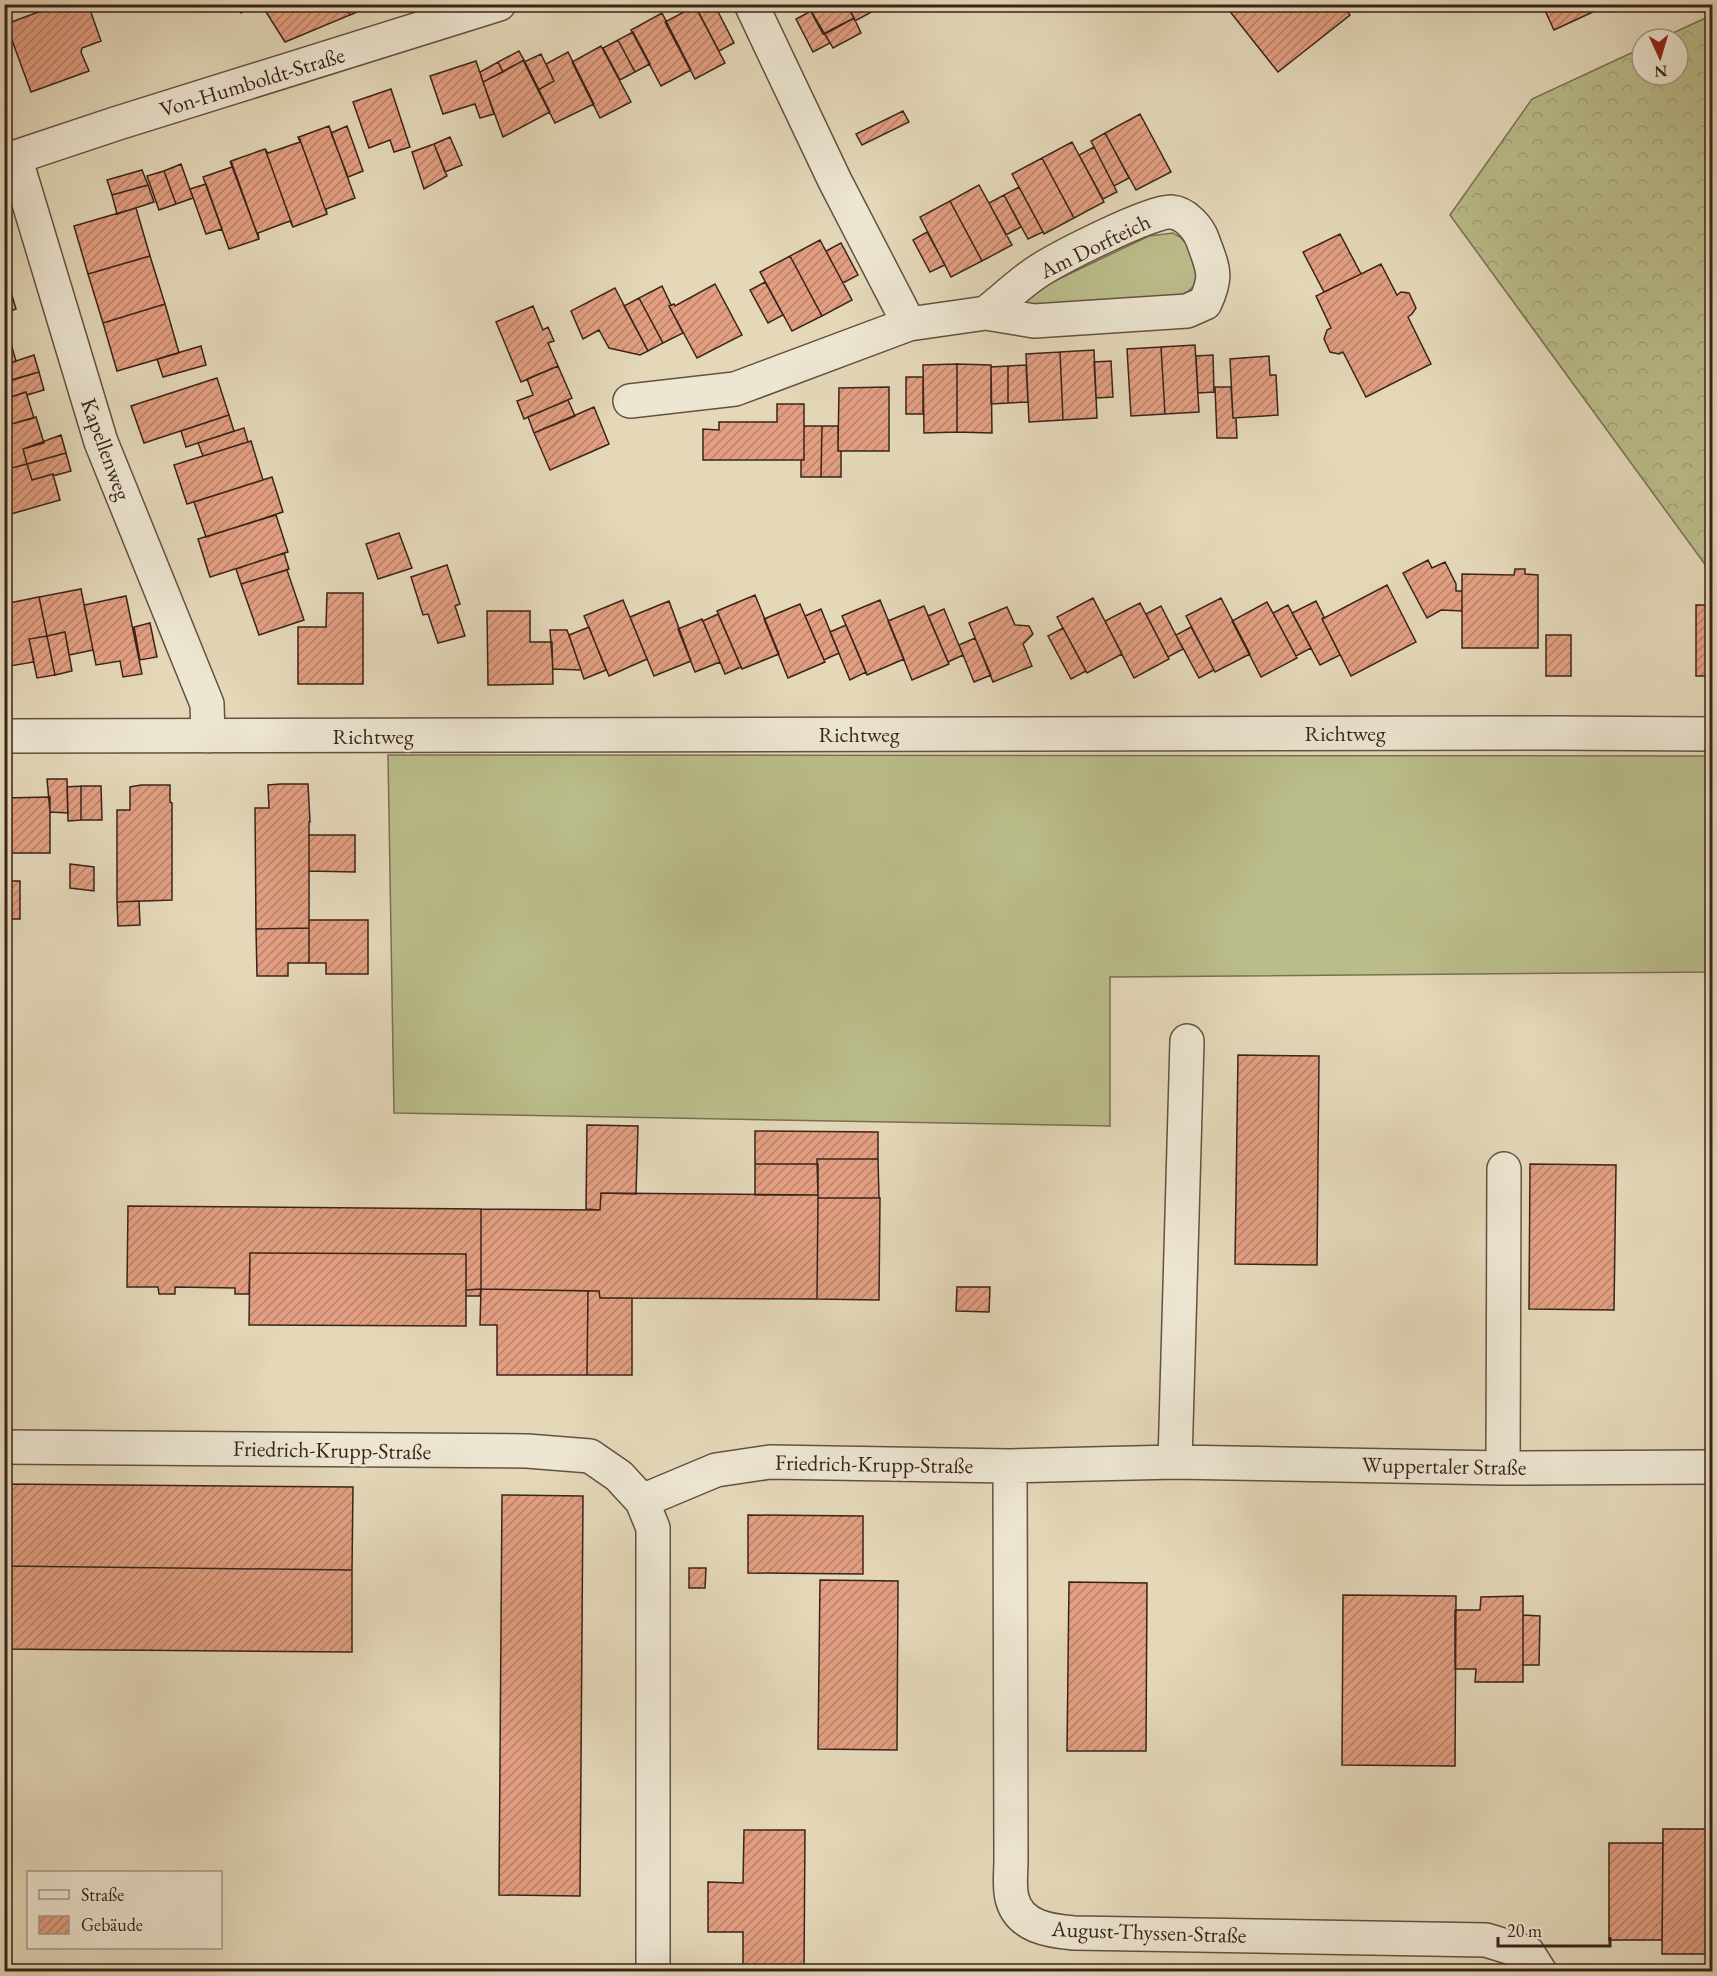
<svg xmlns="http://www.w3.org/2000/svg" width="1717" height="1976" font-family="'EB Garamond',serif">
	<defs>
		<pattern id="forest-crowns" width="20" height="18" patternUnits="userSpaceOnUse" patternTransform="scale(1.5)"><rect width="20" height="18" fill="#babd8b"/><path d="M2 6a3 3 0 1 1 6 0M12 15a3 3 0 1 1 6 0" fill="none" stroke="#a1a277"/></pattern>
		<pattern id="building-hatch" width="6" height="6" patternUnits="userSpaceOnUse" patternTransform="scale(1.5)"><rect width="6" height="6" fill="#e39f82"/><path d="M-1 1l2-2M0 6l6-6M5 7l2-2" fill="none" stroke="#b9816a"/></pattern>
	</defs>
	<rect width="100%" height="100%" fill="#e4d8b9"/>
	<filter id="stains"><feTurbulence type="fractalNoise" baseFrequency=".00333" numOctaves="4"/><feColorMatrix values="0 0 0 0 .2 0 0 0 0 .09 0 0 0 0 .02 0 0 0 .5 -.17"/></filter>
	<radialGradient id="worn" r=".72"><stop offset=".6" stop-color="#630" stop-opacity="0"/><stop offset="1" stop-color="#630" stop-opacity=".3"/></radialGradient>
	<!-- grass -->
	<path fill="#babd8b" stroke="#7a7052" stroke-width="1.5" d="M1173,233C1176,235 1179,236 1181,238C1190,246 1200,273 1195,283C1190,293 1180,296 1171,299L1023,307V296L1149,236Z
		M388,755L1712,756V972L1110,977V1126L394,1113Z"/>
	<!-- forest -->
	<path fill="url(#forest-crowns)" stroke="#7a7052" stroke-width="1.5" d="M1712,15V574L1450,215L1532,99L1642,48V75H1678V39H1660Z"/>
	<!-- building -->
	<path fill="url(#building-hatch)" stroke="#3a241a" stroke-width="1.5" d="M60,4H88L101,41L82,48L81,52L89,71L31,92L6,24Z
		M235,4H256L241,13Z
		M261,4H294L296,8L304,4H344L350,15L285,42Z
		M344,4H376L350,15Z
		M705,4H714L734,43L719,51L697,9Z
		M807,4H847L854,18L823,34Z
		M847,4H886L855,21Z
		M1224,4H1342L1350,15L1278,72Z
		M1542,4H1610L1554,30Z
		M695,6L725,63L695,79L665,22Z
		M811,11L830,43L813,52L796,19Z
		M662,13L691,70L661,86L631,30Z
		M854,18L861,33L833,48L825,34Z
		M633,32L650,64L635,72L618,40Z
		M618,40L635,72L620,80L603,48Z
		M601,46L631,102L600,118L572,62Z
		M519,51L524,60L503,72L498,62Z
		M568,52L594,104L555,123L538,90L554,81L546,64Z
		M541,54L554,81L538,90L524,62Z
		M524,60L550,112L503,137L483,82Z
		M476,61L494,114L480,118L475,104L443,114L430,76Z
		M498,62L503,72L483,82L480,72Z
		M391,89L410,147L394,152L390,140L369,148L353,102Z
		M903,111L909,122L862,145L856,134Z
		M1140,114L1171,172L1136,190L1105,133Z
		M329,126L355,198L326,209L327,214L299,137Z
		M347,126L363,171L348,177L331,133Z
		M1105,133L1129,178L1114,186L1091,141Z
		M298,137H299L327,214L293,227L265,149L268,153L300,142Z
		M450,137L462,165L445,172L434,144Z
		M1072,142L1104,202L1074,218L1042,158Z
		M434,144L447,176L424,189L412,152Z
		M1094,147L1117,192L1103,199L1079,155Z
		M265,149L293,227L290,221L258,233L259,239L231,161Z
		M1042,158L1074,218L1044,234L1012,174Z
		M230,161L259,239L229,249L203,177L232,167Z
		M181,164L193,198L176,204L164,171Z
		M142,170L148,185L112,195L107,180Z
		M164,171L176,204L159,210L147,176Z
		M206,184L222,229L206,234L190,189Z
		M148,185L154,202L117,214L112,195Z
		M979,185L1012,245L982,261L950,201Z
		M1019,187L1043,232L1028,239L1004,195Z
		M1004,195L1021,227L1006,235L989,203Z
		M950,201L982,261L951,277L920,217Z
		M136,208L150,256L88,274L74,226Z
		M927,232L945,265L930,272L913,240Z
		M1340,234L1361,274L1324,292L1303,252Z
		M820,240L852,300L822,316L790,256Z
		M841,243L858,275L843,283L826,251Z
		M150,256L165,304L103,323L88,274Z
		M790,256L822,316L792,331L760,272Z
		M1381,264L1397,295L1401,292L1409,293L1416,308L1412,314L1408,317L1431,364L1366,397L1343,352L1339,354L1330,352L1324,339L1327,330L1331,328L1316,296Z
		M4,276H6L11,292L4,294Z
		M765,282L783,315L768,323L750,290Z
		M715,284L742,335L697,358L669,306L674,304L675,306Z
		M662,286L671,305L669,306L683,333L663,343L639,298Z
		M615,288L648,351L640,355L609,348L599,330L583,339L571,311Z
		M11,292L16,309L4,313V294Z
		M639,298L663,343L648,351L624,306Z
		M165,304L179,353L117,371L103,323Z
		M533,306L543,330L548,327L554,341L548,343L558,366L521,382L496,322Z
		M9,337L16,361L4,365V338Z
		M1195,345L1199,412L1165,414L1161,347Z
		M201,346L206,365L163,377L157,359Z
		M1161,347L1165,414L1131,416L1127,349Z
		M1094,350L1097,418L1063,420L1060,352Z
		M1060,352L1063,420L1029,422L1026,354Z
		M34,355L39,372L6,382L4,365Z
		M1213,355L1214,392L1198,393L1196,356Z
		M1269,356L1270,375H1276L1278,415L1233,418L1230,359Z
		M1111,361L1113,397L1096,398L1094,362Z
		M957,364V432L924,433L923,365Z
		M957,364L991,365L992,433L957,432Z
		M1026,365L1028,402L1008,403V366Z
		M558,366L572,398L524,419L517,401L533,395L527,379Z
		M1008,366V403L991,404V367Z
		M39,372L44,390L27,395L26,392L5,399L4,382Z
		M906,377H923V414H906Z
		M217,378L229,415L144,443L131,406Z
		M889,387V451H838L839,388Z
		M1215,387H1231L1233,418H1236L1237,438H1217Z
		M26,392L34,418L4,426V396L5,399Z
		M568,400L575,416L534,433L528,417Z
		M777,404H804V460H703V429L719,430V422H777Z
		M594,407L609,444L550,470L534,433Z
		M229,415L234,431L186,447L181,431Z
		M36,417L44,443L23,449L27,464L4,470V426Z
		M804,426H822L821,477H801V460H804Z
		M822,426H838V451H841V477H821Z
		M244,428L248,442L203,456L198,443Z
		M61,435L66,453L27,464L23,449Z
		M251,441L263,480L187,504L174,465Z
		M66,453L71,471L53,476V474L32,480L27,464Z
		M27,464L32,480L53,474L60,500L4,516V470Z
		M272,477L283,512L206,537L194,502Z
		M276,515L288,552L210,577L198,539Z
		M399,533L412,568L378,579L366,544Z
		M284,553L289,569L241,584L236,569Z
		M1428,560L1432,568L1445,562L1456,584V591H1462V611L1441,610L1427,618L1403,573Z
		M447,565L460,604L455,606L465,636L438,643L428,614L423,615L411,577Z
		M1515,569H1525V574L1538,575V648H1462V574L1514,575Z
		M287,570L304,620L259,635L241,584Z
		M1387,585L1416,642L1351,676L1322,619Z
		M81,589L93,650L69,655L65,632L47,636L39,597Z
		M327,593H363V684H298V627H326Z
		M755,595L779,654L742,669L717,611Z
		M126,596L142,674L123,677L120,661L96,665L84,605Z
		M39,597L47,636L29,639L34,662L10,666L4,638V604Z
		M1093,598L1122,654L1087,673L1057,617Z
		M1221,598L1250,654L1215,672L1186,616Z
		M623,600L647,659L609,676L584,616Z
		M880,600L904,659L867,675L842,616Z
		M669,601L691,661L654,676L630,617Z
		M1316,601L1324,617L1322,619L1340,655L1320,665L1292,613Z
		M1267,602L1297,658L1261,677L1232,621Z
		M1140,603L1169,659L1134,678L1105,621Z
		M800,604L825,662L788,678L764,619Z
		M1288,605L1311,648L1296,656L1273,613Z
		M1696,605H1712V676H1696Z
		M924,606L949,664L912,680L888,621Z
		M1161,606L1183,649L1168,657L1146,614Z
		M1007,607L1015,625L1029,626L1033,634L1023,644L1032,666L993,682L969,623Z
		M821,609L839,653L824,660L805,616Z
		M944,609L963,655L948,662L928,616Z
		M487,611H530V642H552L553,684L488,685Z
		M718,614L741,667L725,674L703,621Z
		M702,619L720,662L695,672L678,629Z
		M150,623L157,657L140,660L134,627Z
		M846,625L866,672L850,680L830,632Z
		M589,627L606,670L584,679L569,635Z
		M1191,627L1214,670L1199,678L1176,635Z
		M1063,628L1086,671L1071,679L1048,636Z
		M550,630H567L581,670L553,669Z
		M65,632L72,671L55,675L47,636Z
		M1546,635H1571V676H1546Z
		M47,636L55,675L37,678L29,639Z
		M975,638L991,675L974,682L959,645Z
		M47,779H67L68,813L50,812Z
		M280,784H308L310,822H309V928L256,929L255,808H269L268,785Z
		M141,785H170V802L172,803V900L117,902V810H130V787Z
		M81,786H101L102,820H81Z
		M81,786V820L68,821L67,787Z
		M50,797V853H4V798Z
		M309,835H355V872L309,871Z
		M70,864L94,867V891L70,888Z
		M4,881H20V919H4Z
		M139,901L140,925L118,926L117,902Z
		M309,920H368V974H326V963H309Z
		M309,928V963H288V976H257L256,929Z
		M1238,1055L1319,1056L1317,1265L1235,1264Z
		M587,1125L638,1126L636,1194L601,1193L600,1210L586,1209Z
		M755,1131L878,1132V1159H817V1164H755Z
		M817,1159H878L879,1198H818Z
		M755,1164H818V1195H755Z
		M1530,1164L1616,1165L1614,1310L1529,1309Z
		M601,1193L818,1195L817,1299L600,1298L599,1291L481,1289V1209L600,1210Z
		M818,1198H880L879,1300L817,1299Z
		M128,1206L481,1209V1289L466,1290V1254L250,1253L249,1294H235V1288L175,1287V1294H159L158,1287H127Z
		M250,1253L466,1254V1326L249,1325Z
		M957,1287H990L989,1312L956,1311Z
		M481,1289L480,1296H466V1290Z
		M481,1289L588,1291L587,1375H497V1325H480Z
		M588,1291H599L600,1298H632V1375H587Z
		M4,1484L353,1487L352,1570L4,1566Z
		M502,1495L583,1496L580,1896L499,1895Z
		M748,1515L863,1516V1574L748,1573Z
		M4,1566L352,1570V1652L4,1649Z
		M689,1568H706L705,1588H689Z
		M820,1580L898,1581L897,1750L818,1749Z
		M1069,1582L1147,1583L1146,1751H1067Z
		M1343,1595L1456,1596L1455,1766L1342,1765Z
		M1523,1596V1682H1475L1476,1669H1455V1610H1480L1481,1597Z
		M1523,1615L1540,1616L1539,1665H1523Z
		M1663,1829H1712V1954H1662Z
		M744,1830H805L804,1972H743V1932H708V1882L743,1883Z
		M1609,1843H1663L1662,1940H1609Z"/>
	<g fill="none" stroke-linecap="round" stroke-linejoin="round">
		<!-- minor casing -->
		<g stroke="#645142" stroke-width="36">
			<path id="minor" d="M15,157L101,442L207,704L208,736
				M4,161L118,123L499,4
				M909,324L986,313L1034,321L1187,311L1205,303C1218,275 1213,269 1203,241C1199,229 1186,213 1171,212C1150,211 1061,257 1040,270C1021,282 1004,299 986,313
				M630,401L735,389L909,324L835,181L751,4
				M4,736L1551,733L1712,734
				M4,1447L527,1451L590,1456L619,1476L642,1501L653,1528V1972
				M1175,1462L1187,1041
				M1010,1466L1011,1860C1011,1872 1009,1887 1012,1898C1019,1927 1050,1931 1074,1933L1486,1940L1528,1953L1540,1972
				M1503,1468L1504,1169
				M642,1501L716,1470L770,1462L1010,1466L1175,1462L1503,1468L1712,1467"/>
		</g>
		<!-- minor -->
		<use href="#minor" stroke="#ede6d2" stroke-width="33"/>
	</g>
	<g text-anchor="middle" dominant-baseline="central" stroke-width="4.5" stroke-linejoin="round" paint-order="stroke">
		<!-- street labels -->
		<g font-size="22" fill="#3a241a" stroke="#ede6d2">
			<text transform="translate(252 82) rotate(-17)">Von-Humboldt-Straße</text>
			<text transform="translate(1095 246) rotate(-26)">Am Dorfteich</text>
			<text transform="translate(106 449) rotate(70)">Kapellenweg</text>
			<text x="1345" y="733">Richtweg</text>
			<text x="859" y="734">Richtweg</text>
			<text x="373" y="736">Richtweg</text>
			<text transform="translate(332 1450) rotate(1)">Friedrich-Krupp-Straße</text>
			<text transform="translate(874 1464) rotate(1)">Friedrich-Krupp-Straße</text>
			<text transform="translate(1444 1466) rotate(1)">Wuppertaler Straße</text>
			<text transform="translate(1149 1932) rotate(2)">August-Thyssen-Straße</text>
		</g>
	</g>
	<!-- margin -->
	<rect width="1717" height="1976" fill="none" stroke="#e4d8b9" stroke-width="24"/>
	<rect x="6" y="6" width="1705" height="1964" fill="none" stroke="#3a241a" stroke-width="3"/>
	<rect x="12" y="12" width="1693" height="1952" fill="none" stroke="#3a241a" stroke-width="1.5"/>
	<!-- legend -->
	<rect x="27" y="1871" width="195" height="78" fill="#ede6d2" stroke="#a59888" stroke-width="1.5"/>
	<rect x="39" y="1890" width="30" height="9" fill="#ede6d2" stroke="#a59888" stroke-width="1.5"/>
	<text x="81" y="1901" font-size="18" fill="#3a241a">Straße</text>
	<rect x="39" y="1916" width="30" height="18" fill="url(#building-hatch)" stroke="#a59888" stroke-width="1.5"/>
	<text x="81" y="1931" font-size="18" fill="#3a241a">Gebäude</text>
	<!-- north arrow -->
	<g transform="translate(1660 57) rotate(176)"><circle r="28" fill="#ede6d2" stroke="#a59888" stroke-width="1.5"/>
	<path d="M0-4.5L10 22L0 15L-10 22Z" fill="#8f2418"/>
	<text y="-9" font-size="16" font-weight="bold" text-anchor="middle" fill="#3a241a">N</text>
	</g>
	<!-- scale -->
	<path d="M1498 1937v9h112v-9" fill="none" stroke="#3a241a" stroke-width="3"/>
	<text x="1507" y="1937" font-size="18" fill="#3a241a" stroke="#ede6d2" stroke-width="4.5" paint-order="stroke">20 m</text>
	<rect width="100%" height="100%" filter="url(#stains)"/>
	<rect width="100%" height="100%" fill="url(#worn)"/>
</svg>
